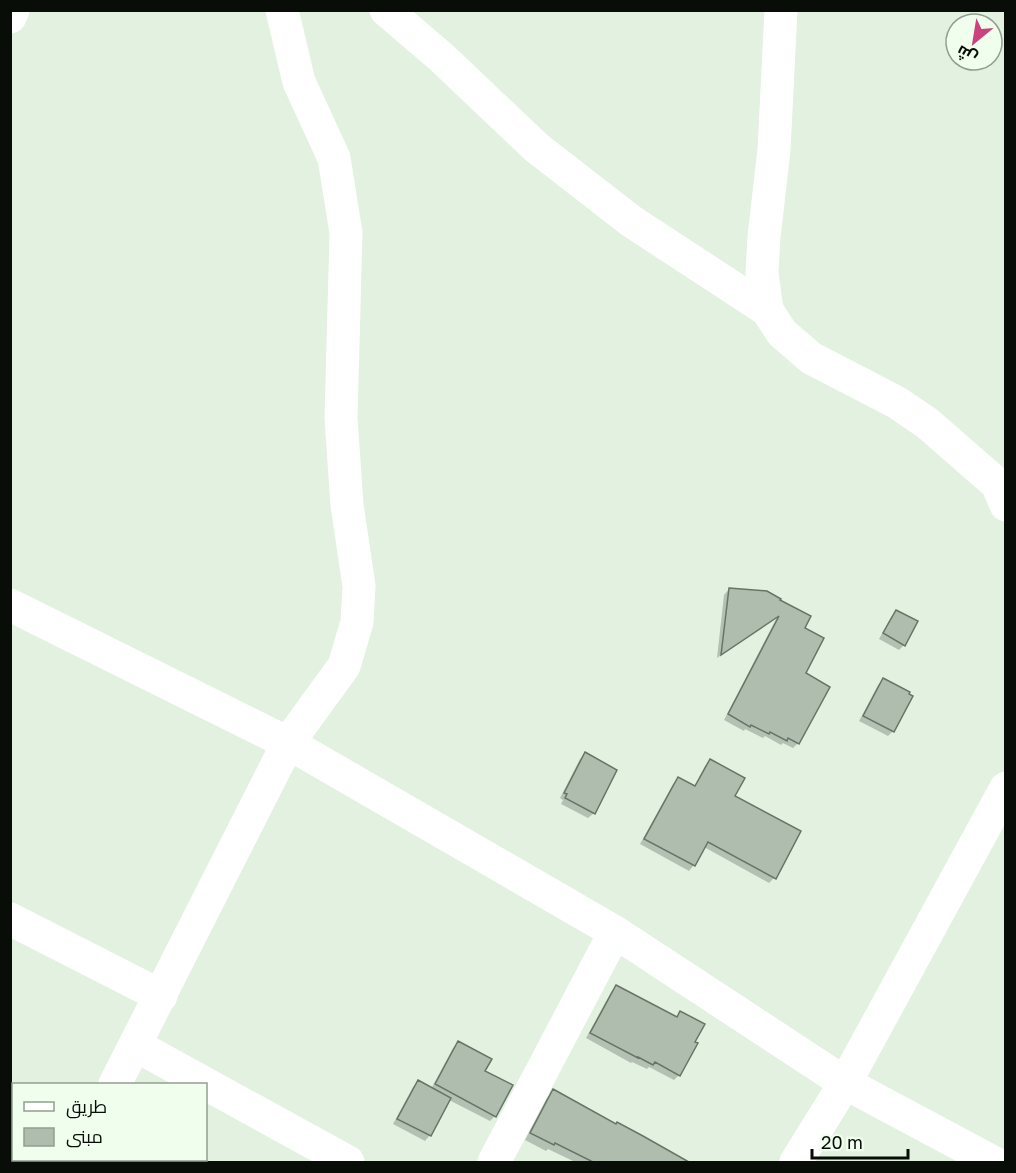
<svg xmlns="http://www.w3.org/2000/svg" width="1016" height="1173" font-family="'Golos Text',Cairo,sans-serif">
	<rect width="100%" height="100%" fill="#e2f1e0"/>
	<!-- shadow -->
	<path fill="#0003" d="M729,589L802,628L803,674L798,743L793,748L783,743L781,745L765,736L763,738L745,729L744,731L724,720L777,617L717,658L724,595Z
		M896,612L904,645L899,650L879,639L891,617Z
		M883,680L893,731L888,736L859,721L878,685Z
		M585,754L594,813L588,818L561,804L563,800L560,798L580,759Z
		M710,761L733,797L774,878L769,883L704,847L694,865L689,871L640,844L673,784L678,779L694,787L705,766Z
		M616,987L675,1018L681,1012L679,1075L674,1080L649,1067L647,1069L632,1062L631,1063L586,1038L611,992Z
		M458,1043L495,1116L490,1121L449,1100L430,1135L425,1141L393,1124L413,1087L418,1082L431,1089L453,1048Z
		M554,1091L616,1126L642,1137L686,1162H575L548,1149L546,1151L525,1140L547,1098Z"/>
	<!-- building -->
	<path fill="#afbdae" stroke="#687566" stroke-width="1.5" d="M729,588L767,591L781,599L780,600L811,616L805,628L824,638L806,673L830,687L799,744L788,738L787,741L770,732L769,734L751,725L750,727L728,714L779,616L721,655Z
		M896,610L918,621L905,646L883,633Z
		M883,678L910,692L909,694L913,696L894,732L863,716Z
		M585,752L617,770L595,814L565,798L567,794L564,793Z
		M710,759L745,778L735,796L801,831L776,879L708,842L695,866L644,839L678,777L695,786Z
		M616,985L677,1017L680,1011L705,1024L695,1042L698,1043L680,1076L655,1062L653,1065L638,1057V1058L590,1033Z
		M458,1041L492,1059L485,1071L513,1085L496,1117L435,1084Z
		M418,1080L451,1098L431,1136L397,1119Z
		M553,1089L616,1124L617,1122L643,1136L689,1162H593L555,1143L554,1145L530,1133Z"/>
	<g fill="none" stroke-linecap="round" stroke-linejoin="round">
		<!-- street -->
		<path stroke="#fff" stroke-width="33" d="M386,10L441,57L537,148L631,221L767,310L782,333L811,358L896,402L927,423L997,484L1006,505
			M10,17L13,10
			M767,310L762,273L764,237L774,150L781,10
			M10,605L288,743L615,932L845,1083L993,1162
			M10,919L161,996
			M135,1045L348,1162
			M115,1084L288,743L344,666L357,622L359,586L347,505L341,418L346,233L334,158L299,82L282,10
			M75,1162L76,1160
			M494,1162L615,932
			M796,1162L845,1083L1006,788"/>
	</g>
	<!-- border -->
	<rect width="1016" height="1173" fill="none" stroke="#080d08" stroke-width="24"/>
	<!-- legend -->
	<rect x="12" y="1083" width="195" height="78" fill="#effeed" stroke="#939e91" stroke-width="1.5"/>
	<rect x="24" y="1102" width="30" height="9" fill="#ffffff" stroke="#939e91" stroke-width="1.5"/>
	<text x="66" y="1113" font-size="18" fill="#080d08">طريق</text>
	<rect x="24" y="1128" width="30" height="18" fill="#afbdae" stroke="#939e91" stroke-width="1.5"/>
	<text x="66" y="1143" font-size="18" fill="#080d08">مبنى</text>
	<!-- north arrow -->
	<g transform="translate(974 42) rotate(210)"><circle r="28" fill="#effeed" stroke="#939e91" stroke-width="1.5"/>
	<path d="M0-4.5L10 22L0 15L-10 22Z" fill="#cb427c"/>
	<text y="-9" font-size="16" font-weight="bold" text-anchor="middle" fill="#080d08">ش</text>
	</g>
	<!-- scale -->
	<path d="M812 1149v9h96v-9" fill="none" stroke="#080d08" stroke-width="3"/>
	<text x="821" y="1149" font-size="18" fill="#080d08" stroke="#effeed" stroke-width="4.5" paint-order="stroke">20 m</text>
</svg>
